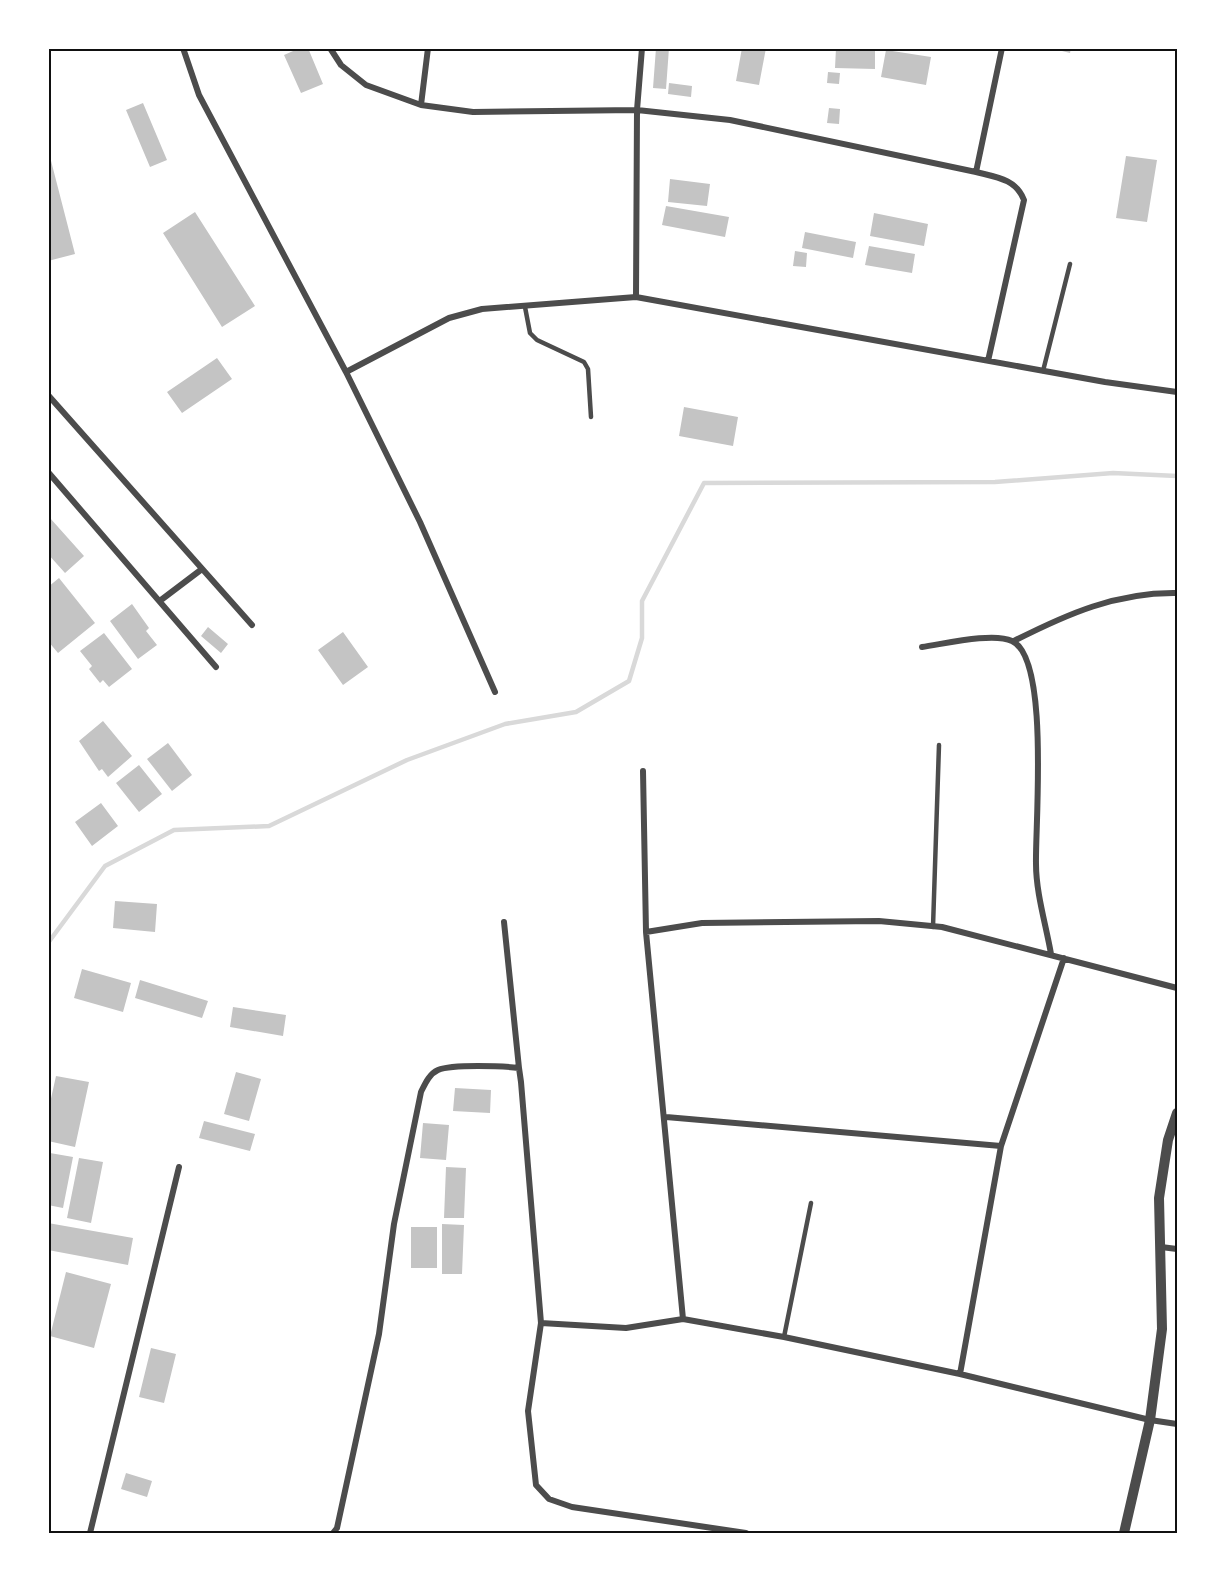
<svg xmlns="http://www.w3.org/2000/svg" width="1225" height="1581" font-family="'Sofia Sans Condensed',sans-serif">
	<rect width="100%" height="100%" fill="#fff"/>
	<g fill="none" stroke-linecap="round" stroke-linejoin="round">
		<!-- stream -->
		<path stroke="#d9d9d9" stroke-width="4.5" d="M48,943L105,866L174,830L269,826L407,760L505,724L576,712L629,681L642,638V601L704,483L995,482L1113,473L1177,476"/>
	</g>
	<!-- building -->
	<path fill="#c4c4c4" d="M300,48H308L323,84L301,93L284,55Z
		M656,48H669L666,89L653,88Z
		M742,48H766L759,85L736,81Z
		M836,48H875V69L835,68Z
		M1050,48H1071L1070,53Z
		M886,50L931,57L926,85L881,77Z
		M828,72L840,73L839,84L827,83Z
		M669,83L692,86L691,97L668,94Z
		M143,103L167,160L150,167L126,110Z
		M829,108L840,109L839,124L827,123Z
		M48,149L75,254L48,261Z
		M1126,156L1157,160L1147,222L1116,218Z
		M670,179L710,184L707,206L668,202Z
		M666,206L729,217L725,237L662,225Z
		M195,212L255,306L222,327L163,233Z
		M874,213L928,224L924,246L870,236Z
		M805,232L856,242L853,258L802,248Z
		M869,246L915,254L912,273L865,265Z
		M795,251L807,253L806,267L793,266Z
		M217,358L232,379L182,413L167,392Z
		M684,407L738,417L733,446L679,436Z
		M50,518L84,556L65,573L48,554Z
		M59,578L95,623L58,653L48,641V587Z
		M132,604L149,628L146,631L157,645L138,659L110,621Z
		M208,627L228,644L221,653L201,636Z
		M343,632L368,667L343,685L318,650Z
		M104,633L132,669L109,687L103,680L100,683L89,669L92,666L80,651Z
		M103,721L132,756L108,777L102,769L99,771L79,741Z
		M168,743L192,775L172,791L147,759Z
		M139,765L162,794L139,812L116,783Z
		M101,803L118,826L92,846L75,822Z
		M115,901L157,904L155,932L113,928Z
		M82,969L131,983L123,1012L74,998Z
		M140,980L208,1001L202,1018L135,998Z
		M233,1007L286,1015L283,1036L230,1027Z
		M236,1072L261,1079L249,1121L224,1114Z
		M56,1076L89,1082L75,1147L48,1141V1112Z
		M455,1088L491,1090L490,1113L453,1111Z
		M204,1121L255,1134L250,1151L199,1138Z
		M423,1123L449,1125L446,1160L420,1158Z
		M50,1153L73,1157L63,1208L48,1205Z
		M79,1158L103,1162L91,1223L67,1218Z
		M446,1167L466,1168L464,1218H444Z
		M48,1223L133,1238L128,1265L48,1250Z
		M442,1224L464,1225L462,1274H442Z
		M411,1227H437V1268H411Z
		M66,1272L111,1284L94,1348L50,1336Z
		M151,1348L176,1354L164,1403L139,1397Z
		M126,1473L152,1481L147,1497L121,1489Z"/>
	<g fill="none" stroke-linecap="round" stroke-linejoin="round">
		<!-- service -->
		<path stroke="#4c4c4c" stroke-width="4.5" d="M525,307L530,333L537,340L584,362L588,369L591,417
			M1043,371L1070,264
			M933,927L939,745
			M784,1337L811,1203"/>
		<!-- minor -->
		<path stroke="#4c4c4c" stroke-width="6" d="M183,48L199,95L346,372L420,522L495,692
			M330,48L341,65L366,85L421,105L473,112L637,110L730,120L976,172C996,177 1016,179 1024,200L988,361
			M421,105L428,48
			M976,172L1002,48
			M636,297L637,110L642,48
			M346,372L449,318L482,309L636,297L1105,382L1177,392
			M48,395L252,625
			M48,472L216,667
			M161,600L202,569
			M1014,641C1067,614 1117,592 1177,593
			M922,647C944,644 993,632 1012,641C1050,658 1035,825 1036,864C1036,893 1046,925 1051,954
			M643,771L646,932L683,1319
			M504,922L519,1068
			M646,932L702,923L879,921L942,927L1177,988
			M666,1117L1001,1146
			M1161,1247L1177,1249
			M541,1323L626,1328L683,1319L784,1337L960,1374L1150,1420L1177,1424
			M960,1374L1001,1146L1064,958
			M90,1533L179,1167
			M333,1533L337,1528L379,1334L394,1224L421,1092C425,1084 429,1074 438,1070C452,1064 503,1066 519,1068L521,1082L541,1323L528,1411L536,1485L549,1499L572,1507L746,1533"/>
		<!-- tertiary -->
		<path stroke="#4c4c4c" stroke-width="10" d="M1124,1533L1150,1420L1162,1329L1159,1198L1168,1140L1177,1113"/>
	</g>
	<!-- border -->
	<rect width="1225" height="1581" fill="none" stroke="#ffffff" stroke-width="99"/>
	<rect x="50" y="50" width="1126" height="1482" fill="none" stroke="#111" stroke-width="2"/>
</svg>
